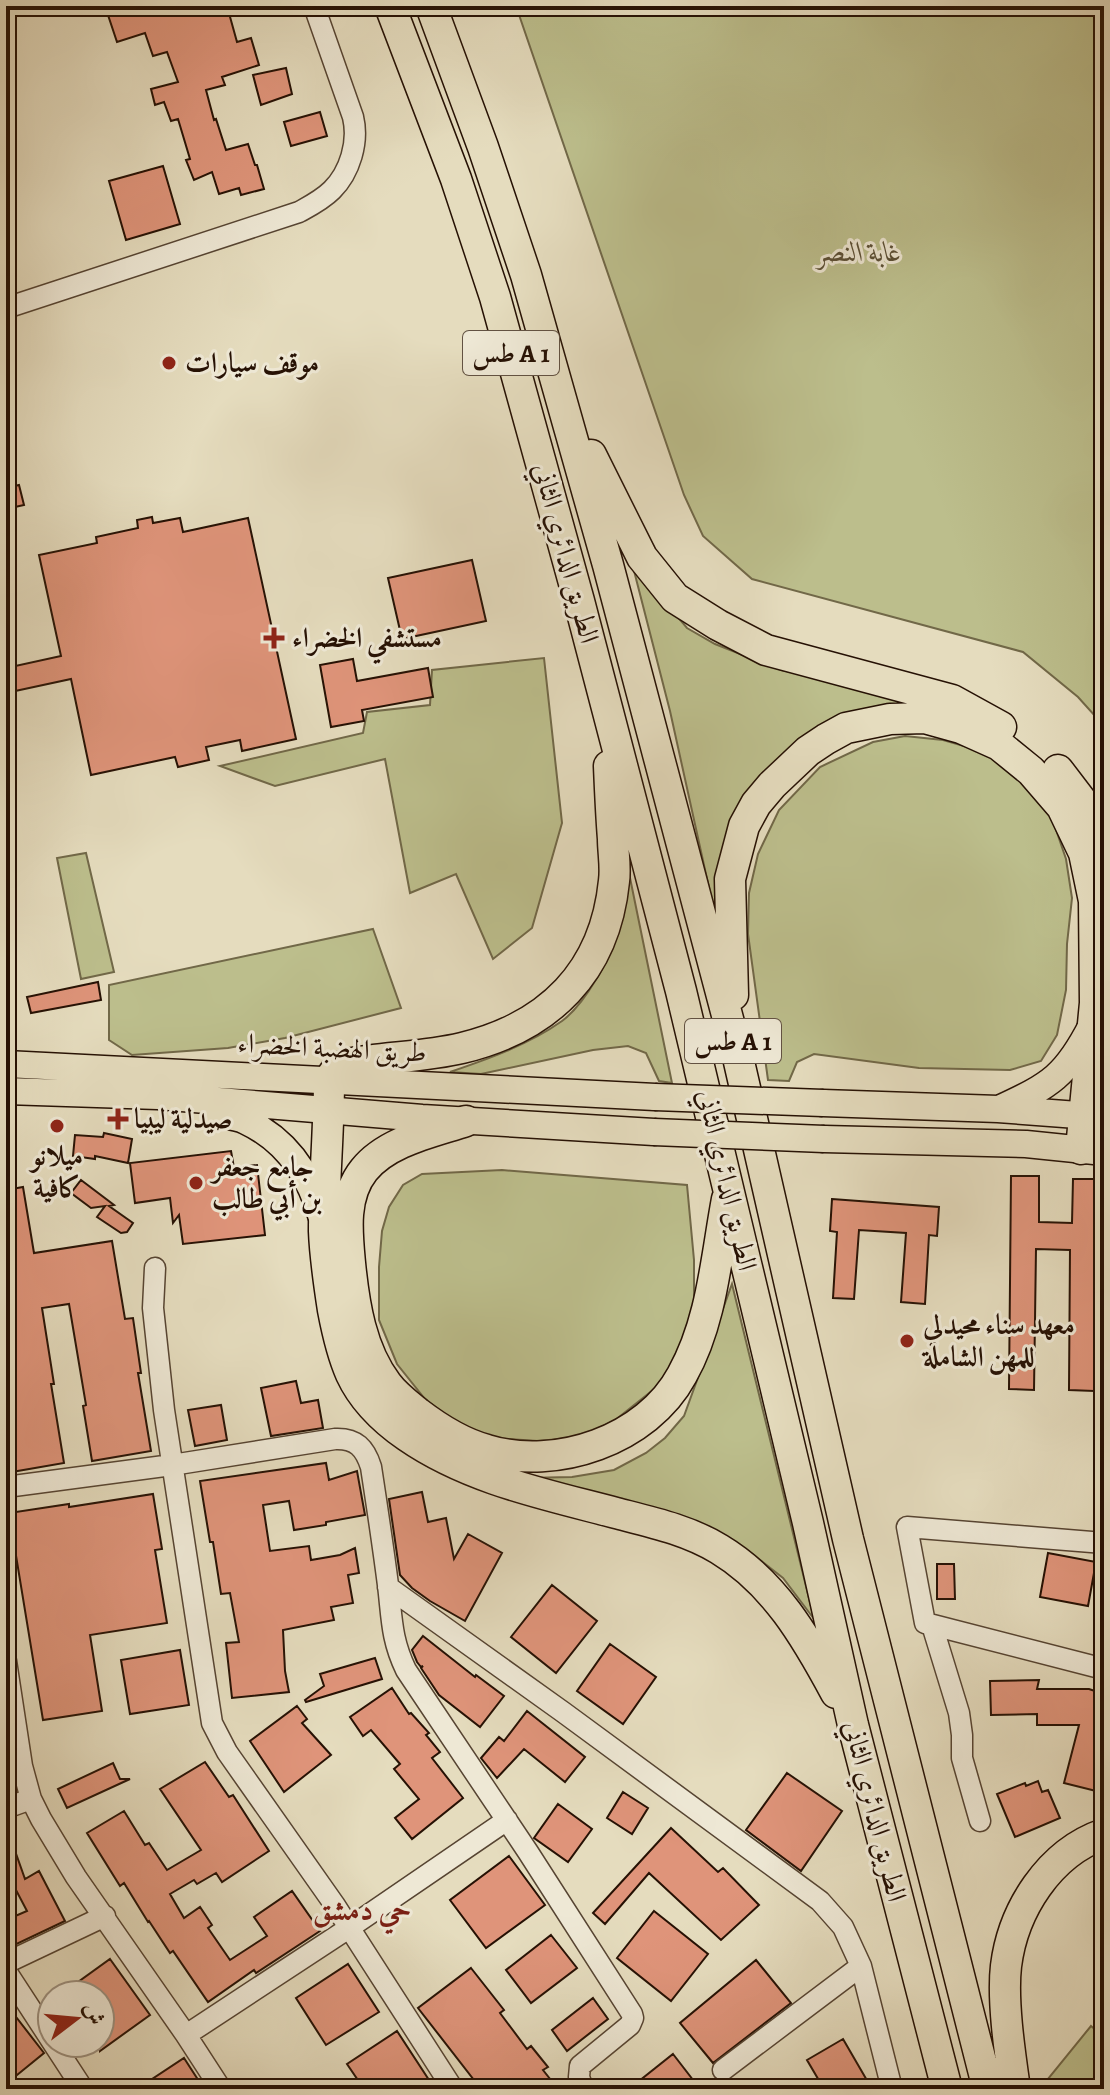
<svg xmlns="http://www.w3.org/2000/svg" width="1110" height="2095" font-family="Alegreya,Amiri,serif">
	<rect width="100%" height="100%" fill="#e5dcbe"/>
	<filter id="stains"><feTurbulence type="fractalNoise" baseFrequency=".0025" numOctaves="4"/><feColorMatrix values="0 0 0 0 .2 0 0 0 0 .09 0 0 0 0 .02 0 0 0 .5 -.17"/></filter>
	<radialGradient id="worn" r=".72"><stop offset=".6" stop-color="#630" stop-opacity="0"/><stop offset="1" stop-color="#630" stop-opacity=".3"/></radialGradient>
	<!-- green -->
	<path fill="#bcbe8c" stroke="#716848" stroke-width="2" d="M516,6H1104V726L1078,697L1023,652L752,579L703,536L684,495Z
		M632,563L687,628L715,644L781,670L855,685L951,710L852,719L730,849L715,915L670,711Z
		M544,658L562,823L532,928L493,959L456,874L410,893L385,759L275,786L220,766L363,733L367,712L430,705L432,670Z
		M905,736L943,740L978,750L1005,766L1034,793L1051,815L1066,859L1072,898L1067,944L1066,990L1057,1035L1041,1061L1010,1070L919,1068L814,1054L797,1062L789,1081L768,1080L748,934L749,893L758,854L779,810L820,767L873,742Z
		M86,853L114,972L81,979L57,858Z
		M629,873L672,1083L659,1081L646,1053L628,1046L593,1050L481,1074L450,1072C488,1059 528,1045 562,1021C584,1005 613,955 619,928C624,910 625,891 629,873Z
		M373,929L401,1008L285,1038L228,1048L132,1055L109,1040V985Z
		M502,1170L687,1185L694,1260V1309L682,1349L658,1386L614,1421L580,1437L538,1441L492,1438L457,1423L425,1399L397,1364L379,1320V1267L382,1231L389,1207L403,1185L422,1174Z
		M732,1284L814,1619L783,1578L750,1552L707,1527L523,1478L572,1477L614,1470L646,1453L665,1438L684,1416Z
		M1091,2026L1104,2037V2089H1048L1043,2085Z"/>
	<!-- building -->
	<path fill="#df947a" stroke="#261104" stroke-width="2" d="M105,6H163L166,15L197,6H227L237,42L251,38L259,65L222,77L225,85L206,90L214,120L216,119L226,150L248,144L255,165H257L264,189L241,195L239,188L219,194L212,172L194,180L186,160L190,159L178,119L171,121L164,102L155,105L151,89L178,82L167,52L153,56L145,33L117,42Z
		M286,68L292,94L261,105L253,75Z
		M320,112L327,136L291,146L284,122Z
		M163,166L180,224L126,240L109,181Z
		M19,485L24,505L6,509V488Z
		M152,517L153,523L180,518L183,532L248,518L296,739L242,751L240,740L206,747L209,760L178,767L175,757L91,775L71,679L6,693V668L61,656L39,555L97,543L96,537L138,528L137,520Z
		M472,560L486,621L402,639L388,578Z
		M353,659L357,681L428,668L433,697L362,710L364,721L331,727L320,665Z
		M98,982L101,1000L31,1013L27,997Z
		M104,1133L132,1139L128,1163L95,1156V1159L73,1156L75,1135L103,1137Z
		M231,1151L234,1168L257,1165L265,1235L183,1244L179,1215L173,1223L170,1198L135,1203L130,1163Z
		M1011,1176H1039V1222L1072,1223L1073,1179H1096L1095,1227H1104V1249H1096L1094,1391L1069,1390L1070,1250L1036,1249L1034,1390L1009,1389Z
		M81,1180L114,1205L109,1206L133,1223L127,1232L121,1233L97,1217L105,1206L91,1208L71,1193Z
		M23,1187L34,1253L112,1241L125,1319L133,1318L141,1373H138L151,1451L92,1461L83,1406L86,1405L69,1304L42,1308L54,1384H51L64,1463L6,1473V1190Z
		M832,1199L939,1207L937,1236L929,1235L925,1304L901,1302L906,1233L859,1230L854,1299L833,1298L837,1232L830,1231Z
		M296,1381L301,1403L318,1400L323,1428L271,1436L261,1388Z
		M221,1405L227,1440L195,1446L188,1410Z
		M326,1463L329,1480L357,1471L365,1515L326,1522V1525L294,1530L289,1501L263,1505L270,1551L309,1546L311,1560L340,1555L355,1548L359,1573L348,1575L353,1603L331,1607L334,1620L283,1630L285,1671L289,1692L232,1698L226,1643L239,1642L230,1593L221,1594L213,1542H210L200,1481Z
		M422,1492L428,1522L446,1518L454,1559L468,1534L502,1553L465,1621L430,1601L412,1588L400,1575L389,1499Z
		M153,1494L162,1549L155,1550L167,1623L90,1635L102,1711L43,1720L9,1513L69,1504V1507Z
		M1048,1553L1096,1562L1088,1606L1040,1597Z
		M937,1564H954L955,1599H937Z
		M552,1585L597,1621L556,1673L511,1637Z
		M423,1636L475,1677L476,1675L504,1696L480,1727L439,1695L421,1668L423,1666L421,1667L417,1662L412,1650Z
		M610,1644L656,1677L623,1724L577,1691Z
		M180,1650L189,1705L130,1714L121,1660Z
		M375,1658L382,1679L306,1702L305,1700L324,1686L320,1674Z
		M1039,1680L1037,1689H1089L1104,1694V1793L1064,1783L1079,1725H1037V1714L991,1715L990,1681Z
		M392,1688L409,1714L411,1713L429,1733L426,1735L440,1752L432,1758L463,1798L412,1839L395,1818L419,1799L394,1769L400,1764L371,1730L363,1736L350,1717Z
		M297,1706L307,1719L302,1723L331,1755L284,1792L250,1741Z
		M527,1711L585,1757L565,1782L524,1749L497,1778L481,1758L499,1737L504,1741Z
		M205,1762L229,1797L233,1795L269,1851L222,1882L216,1873L197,1884L194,1880L170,1894L184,1918L200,1907L212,1925L208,1928L230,1960L267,1936L254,1917L292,1891L320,1931L256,1973L254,1970L208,2002L173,1951L170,1953L149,1921L148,1922L124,1883L120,1886L87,1833L124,1811L145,1845L149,1843L167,1870L201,1850L160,1789Z
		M113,1763L120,1779H130L67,1808L58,1789Z
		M787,1773L842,1811L801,1871L746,1830Z
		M1038,1781L1042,1792L1048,1790L1060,1818L1015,1837L997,1794L1025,1783L1026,1786Z
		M623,1792L648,1808L632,1834L607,1818Z
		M558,1804L592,1829L568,1862L534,1838Z
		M671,1828L718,1872L723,1868L759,1905L721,1940L649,1873L605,1924L593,1913Z
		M8,1831L25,1879L39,1871L65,1921L6,1949V1920L27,1911L6,1871V1832Z
		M509,1856L545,1905L486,1948L450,1900Z
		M654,1911L708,1954L671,2001L617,1958Z
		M551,1935L577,1968L531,2003L506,1970Z
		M110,1959L150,2015L100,2051V1995H60Z
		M756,1960L791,2003L713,2063L680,2023Z
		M348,1964L379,2012L326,2045L296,1998Z
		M471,1968L504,2010L500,2013L527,2049L531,2046L548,2067L543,2070L558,2089H481L418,2008Z
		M593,1998L608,2019L567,2051L552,2030Z
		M6,2004L44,2053L6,2084Z
		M397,2031L429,2080L416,2089H364L347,2064Z
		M843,2039L872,2089H824L807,2060Z
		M673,2054L700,2089H629Z
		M184,2058L204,2089H137Z"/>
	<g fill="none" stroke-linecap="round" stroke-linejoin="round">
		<!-- minor casing -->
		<g stroke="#564432" stroke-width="23">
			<path id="minor" d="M6,308L299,212C310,206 322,200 332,190C350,172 359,142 353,117L314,6
				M155,1268L153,1308L164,1410L212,1723L227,1752L334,1904L453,2089
				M6,1487L172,1465L335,1439C356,1438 365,1448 371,1467C377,1506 383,1546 388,1585C392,1618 391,1639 406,1670L528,1852L632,2014L633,2018L630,2025L580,2066L579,2077L583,2089
				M1104,1543L907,1527L925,1623L1104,1669
				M388,1587L563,1712L820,1901L843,1927L861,1966L892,2089
				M932,1625L959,1713L962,1735V1758L980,1821
				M6,1661L22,1766L31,1799L41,1819L76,1877L186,2035L221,2089
				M6,1808L31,1799
				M6,1963L105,1916
				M6,1971L83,2089
				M186,2035L349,1928L507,1820
				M723,2070L861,1966"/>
		</g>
		<!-- major casing -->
		<g stroke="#261104" stroke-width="29">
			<path id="major" d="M6,1064L655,1097
				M6,1091L158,1096L422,1118L654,1132
				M823,1103L998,1109L1104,1117
				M999,1109C1051,1085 1066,1076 1092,1025
				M215,1114C225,1116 236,1116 246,1121C286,1140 309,1173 321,1215
				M824,1139L1026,1144L1104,1152"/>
		</g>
		<!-- highway casing -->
		<g stroke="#261104" stroke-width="33">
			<path id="highway" d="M390,6L456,179L495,297L579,601L681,991L808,1523L853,1725L947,2089
				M431,6L483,147L526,275L608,565L737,1053L848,1539L988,2089
				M591,455L642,557L675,598L718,625L766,650L952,700L1001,727
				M609,766C610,790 611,814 613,839C613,852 616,867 614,881C605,972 549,1027 462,1048C424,1057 385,1057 347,1064L336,1070L329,1080C329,1130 324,1181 324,1231C325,1258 329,1284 333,1310C337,1331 342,1354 351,1374C363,1400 384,1420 407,1436C469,1479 544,1494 616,1513C651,1522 688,1530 719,1549C774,1582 806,1637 836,1693
				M1058,770L1084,804L1104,851
				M733,995L730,879L744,826L756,804L772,785L808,751L826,739L846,728L890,719L925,718L961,728L999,745L1031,771L1062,807L1084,853L1094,901L1095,1003L1081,1149
				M466,1121C433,1132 387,1141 364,1170C343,1196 347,1232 350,1263C354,1304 361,1350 387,1384C395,1395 407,1404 418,1413C439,1429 461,1443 487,1450C556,1471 647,1440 682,1375C712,1322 716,1258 727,1199
				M1015,2089C1010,2054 1002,2001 1006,1966C1013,1910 1049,1853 1104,1834"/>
		</g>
		<!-- minor -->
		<use href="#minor" stroke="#eee8d5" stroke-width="20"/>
		<!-- major -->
		<use href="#major" stroke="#e5dcbe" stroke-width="26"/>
		<!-- highway -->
		<use href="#highway" stroke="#e5dcbe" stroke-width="30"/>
		<!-- major-bridge casing -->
		<g stroke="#261104" stroke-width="29" stroke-linecap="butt">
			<path id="major-bridge" d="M655,1097L823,1103
				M654,1132L824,1139"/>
		</g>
		<!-- major-bridge -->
		<use href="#major-bridge" stroke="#e5dcbe" stroke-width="26"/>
	</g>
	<!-- markers -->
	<g fill="#8f2418" stroke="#eee8d5" stroke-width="3">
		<circle cx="169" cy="363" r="8"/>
		<path d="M270 626h8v8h8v8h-8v8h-8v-8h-8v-8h8z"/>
		<path d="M114 1107h8v8h8v8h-8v8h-8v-8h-8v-8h8z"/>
		<circle cx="57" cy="1126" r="8"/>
		<circle cx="196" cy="1183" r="8"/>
		<circle cx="907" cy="1341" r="8"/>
	</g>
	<g text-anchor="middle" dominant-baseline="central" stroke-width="6" stroke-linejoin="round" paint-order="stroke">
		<!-- shield labels -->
		<g fill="#eee8d5" stroke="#625243" stroke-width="2">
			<rect x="463" y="331" width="96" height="44" rx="6"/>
			<rect x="685" y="1019" width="96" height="44" rx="6"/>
		</g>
		<g font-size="26" font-weight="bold" fill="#261104">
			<text x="511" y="353">طس A 1</text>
			<text x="733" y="1041">طس A 1</text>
		</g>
		<!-- park labels -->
		<g font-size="28" font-style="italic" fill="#5a4e34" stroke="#eee8d5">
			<text x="859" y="252">غابة النصر</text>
		</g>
		<!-- poi labels -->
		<g font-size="28" font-weight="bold" fill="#261104" stroke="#eee8d5" text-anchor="start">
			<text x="185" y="363">موقف سيارات</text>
			<text x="292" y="638">مستشفي الخضراء</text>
			<text x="134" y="1119">صيدلية ليبيا</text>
			<text x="57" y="1156" text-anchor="middle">ميلانو<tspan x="57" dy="32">كافية</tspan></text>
			<text x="212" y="1167">جامع جعفر<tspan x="212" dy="32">بن أبي طالب</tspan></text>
			<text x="923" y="1325">معهد سناء محيدلي<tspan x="923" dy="32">للمهن الشاملة</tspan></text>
		</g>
		<!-- street labels -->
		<g font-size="28" fill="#261104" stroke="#eee8d5">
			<text transform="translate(566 553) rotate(75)">الطريق الدائري الثاني</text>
			<text transform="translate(332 1048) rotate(3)">طريق الهضبة الخضراء</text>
			<text transform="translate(727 1180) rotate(77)">الطريق الدائري الثاني</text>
			<text transform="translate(875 1811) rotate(76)">الطريق الدائري الثاني</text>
		</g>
		<!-- neighbourhood labels -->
		<g font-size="30" font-weight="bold" fill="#7a1f14" stroke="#eee8d5">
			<text x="362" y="1910">حي دمشق</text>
		</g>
	</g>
	<!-- margin -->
	<rect width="1110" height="2095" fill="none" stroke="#e5dcbe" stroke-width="32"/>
	<rect x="8" y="8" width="1094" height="2079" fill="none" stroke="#261104" stroke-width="4"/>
	<rect x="16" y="16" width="1078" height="2063" fill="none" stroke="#261104" stroke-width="2"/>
	<!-- north arrow -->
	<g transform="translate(76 2019) rotate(74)"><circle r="38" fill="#eee8d5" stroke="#9e9281" stroke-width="2"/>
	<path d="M0-6L14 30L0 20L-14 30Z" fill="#8f2418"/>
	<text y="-12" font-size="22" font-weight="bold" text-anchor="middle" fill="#261104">ش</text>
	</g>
	<rect width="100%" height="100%" filter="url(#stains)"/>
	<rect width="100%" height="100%" fill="url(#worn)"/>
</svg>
